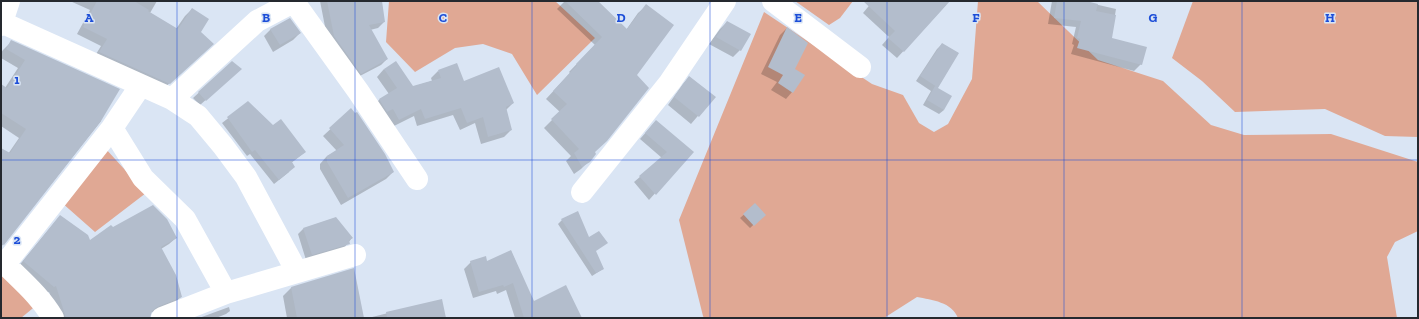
<svg xmlns="http://www.w3.org/2000/svg" width="1419" height="319" font-family="'Zilla Slab',serif">
	<rect width="100%" height="100%" fill="#dae5f4"/>
	<!-- green -->
	<path fill="#e0a894" d="M389,1H555L595,38L537,95L512,54L483,44L455,48L415,72L386,42Z
		M795,1H853L840,18L829,25Z
		M978,1H1037L1098,60L1163,81L1211,125L1244,135L1331,134L1418,162V231L1395,242L1387,257L1397,318H958C952,302 932,300 917,297L884,318H704L703,316L679,220L764,12L872,84L903,95L919,123L934,132L948,124L972,79Z
		M1193,1H1418V137L1385,136L1325,109L1235,112L1202,81L1172,58Z
		M105,148L146,193L95,232L61,202Z
		M1,268L38,304L21,318H1Z"/>
	<!-- shadow -->
	<path fill="#0003" d="M70,1H157L150,13L176,29L185,16L192,9L206,50L162,90L93,59L101,46L77,34L90,10Z
		M320,1H381L384,22L378,28L370,30L387,59L381,65L354,79L328,42Z
		M565,1H597L626,30L638,13L646,6L636,75L589,161L581,169L574,174L566,161L571,156L544,128L560,112L546,99L570,73L569,72L595,45L557,9Z
		M873,1H941L946,5L897,58L882,45L889,37L863,13Z
		M1052,1H1081L1116,9L1111,38L1141,64L1134,71L1071,54L1074,45L1072,44L1076,27L1048,24Z
		M727,22L740,50L733,57L709,44L720,29Z
		M787,28L794,69L792,92L786,99L771,90L777,82L761,74L780,35Z
		M271,29L300,33L293,40L273,52L264,36Z
		M11,42L101,121L1,247V149L8,154L19,138L1,126V86L5,88L18,68L1,58V53L3,50Z
		M942,44L958,53L937,88L944,110L939,114L923,105L931,91L916,81L937,49Z
		M232,62L235,74L200,105L193,98Z
		M384,69L412,87L432,81L431,78L438,71L463,83L513,103L506,110L511,130L504,137L481,144L475,123L460,130L453,115L417,126L414,116L392,127L372,107L379,100L389,94L377,77Z
		M689,77L714,97L691,124L668,105L683,84Z
		M248,103L273,127L305,152L291,163L289,172L274,184L250,154L247,156L222,123Z
		M351,110L393,172L386,179L341,205L320,169V164L327,156L337,151L323,136Z
		M656,121L692,152L649,200L634,182L662,158L640,139Z
		M755,205L764,215L750,228L740,218Z
		M577,213L603,269L592,276L558,224L562,220Z
		M60,216L89,241L113,229L176,238L169,244L161,249L181,297L174,303L150,313L145,318H58L49,292L47,293L17,268Z
		M303,229L352,238L343,249L306,260L298,234Z
		M511,251L533,302L576,318H515L506,290L497,294L496,291L473,298L464,269L471,262H487Z
		M353,270L363,318H287L283,296L291,288Z
		M441,300L445,318H368Z
		M229,307L230,311L226,314L216,318H199Z"/>
	<!-- building -->
	<path fill="#b3bdcc" d="M97,1H134L149,10L148,11L178,29L192,8L209,19L201,32L214,44L170,84L99,52L107,39L83,27Z
		M327,1H382L385,22L369,25L388,59L361,74L334,36Z
		M565,1H598L627,29L646,4L674,25L637,75L649,88L607,141L595,152L596,154L590,162L582,167L574,153L579,149L551,119L567,104L553,91L577,65L576,64L602,37Z
		M863,1H950L904,52L888,38L895,31Z
		M1057,1H1086L1098,4L1096,11L1116,15L1112,38L1147,47L1142,65L1077,48L1080,39L1077,38L1081,21L1054,18Z
		M290,18L301,33L280,45L270,29Z
		M727,21L751,34L741,51L716,37Z
		M787,27L808,43L795,69L805,75L793,93L778,83L783,75L768,67Z
		M11,40L120,89L101,121L4,245L1,243V148L10,153L26,129L1,113V84L7,88L25,60L6,49Z
		M942,43L959,53L938,88L952,96L944,110L927,100L935,86L937,87L920,76Z
		M232,61L242,69L206,101L198,92Z
		M396,61L413,86L441,78L438,70L457,63L464,81L499,67L514,103L506,107L512,130L488,137L483,117L467,123L461,108L425,119L421,109L399,120L393,109L387,112L379,99L397,88L384,69Z
		M689,76L716,97L699,117L674,97Z
		M248,101L273,125L281,119L306,152L292,162L295,167L279,180L255,150L252,152L227,117Z
		M351,108L355,113L357,112L385,154L394,172L348,198L327,162V156L344,145L329,128Z
		M656,120L694,152L656,195L639,176L667,152L645,133Z
		M755,203L766,215L754,226L743,214Z
		M153,205L167,219L177,238L161,247L176,275L182,297L157,307L152,311L150,318H66L56,286L54,287L23,261L60,215L88,235L90,240L111,225L113,227Z
		M578,211L589,237L599,231L608,243L596,251L604,269L596,273L561,219Z
		M336,217L353,238L349,240L350,244L312,255L303,228Z
		M511,250L534,301L566,285L582,318H524L513,283L504,287L503,285L479,292L470,261L486,256L487,261Z
		M354,268L364,318H297L291,287Z
		M442,299L446,318H387L386,312Z"/>
	<g fill="none" stroke-linecap="round" stroke-linejoin="round">
		<!-- minor -->
		<path stroke="#fff" stroke-width="22" d="M773,1L860,67
			M294,2L358,91L417,179
			M3,23L172,99L198,116L223,146L246,177L297,272
			M1,25L9,1
			M172,99L257,21L295,1
			M112,128L143,178L185,219L226,293
			M582,192L670,82L725,1
			M1,262L5,264C22,281 41,297 53,318
			M5,264L112,128L141,85
			M162,318L226,293L355,255"/>
	</g>
	<!-- grid -->
	<path fill="none" stroke="#1d4ed8" stroke-width="1" stroke-opacity="0.55" d="M177,1V318M355,1V318M532,1V318M710,1V318M887,1V318M1064,1V318M1242,1V318M1,160H1418"/>
	<g font-size="13" text-anchor="middle" font-weight="bold" fill="#1d4ed8" stroke="#dae5f4" stroke-width="3" stroke-linejoin="round" paint-order="stroke">
		<text x="89" y="22">A</text>
		<text x="266" y="22">B</text>
		<text x="443" y="22">C</text>
		<text x="621" y="22">D</text>
		<text x="798" y="22">E</text>
		<text x="976" y="22">F</text>
		<text x="1153" y="22">G</text>
		<text x="1330" y="22">H</text>
		<text x="17" y="84">1</text>
		<text x="17" y="244">2</text>
	</g>
	<!-- border -->
	<rect width="1419" height="319" fill="none" stroke="#25292f" stroke-width="4"/>
</svg>
